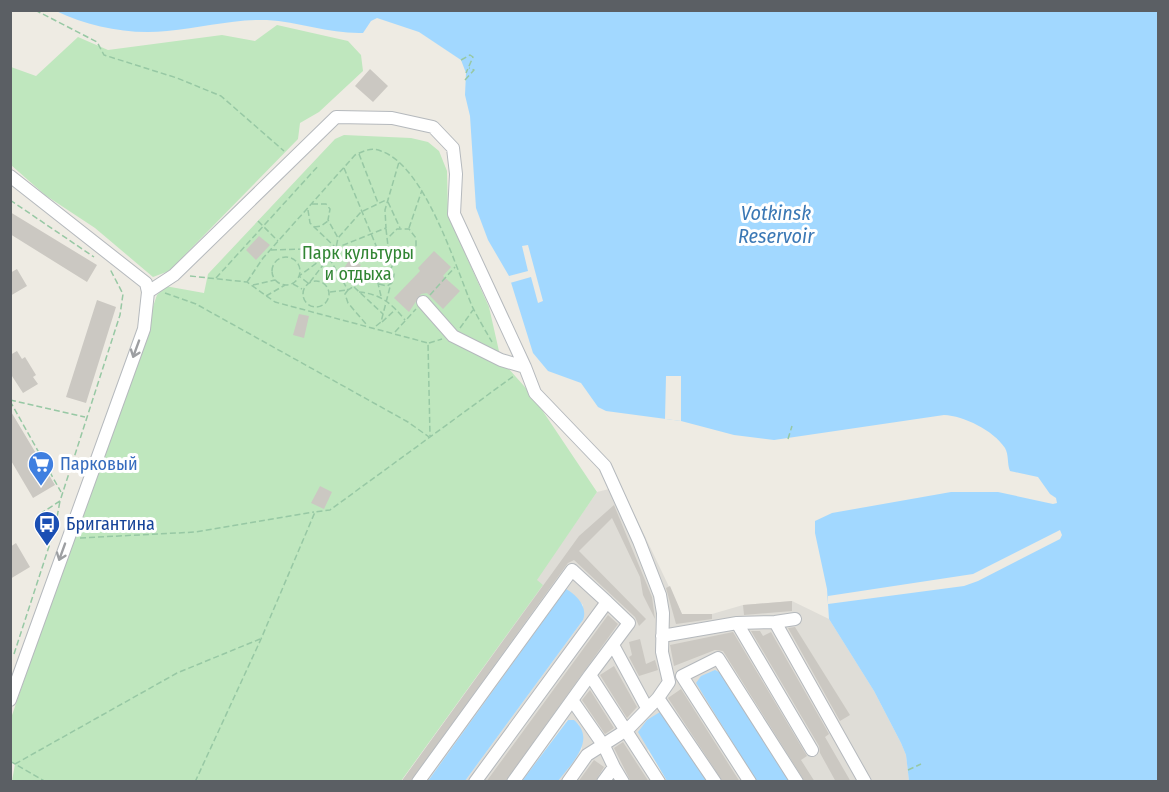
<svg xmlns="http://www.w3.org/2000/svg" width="1169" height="792" font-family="'Fira Sans Condensed',sans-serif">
	<rect width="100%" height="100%" fill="#eeebe3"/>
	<!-- industrial -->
	<path fill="#dfddd7" d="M621,486L682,614H712L743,605L792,601L829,619L874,691L901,743L906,755L909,781H791L718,722L756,781H707L664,717L647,751L667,781H558L582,749L579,725L573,720H567L522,781H465L583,620V605L566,589L428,781L401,782L542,586L536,580L597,492Z"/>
	<!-- green -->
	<path fill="#bfe7be" d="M277,25L348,41L361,55L363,71L319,112L300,123L298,139L169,271L153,277L95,228L45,195L11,165V67L36,76L78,37L108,50L222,35L255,41Z
		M344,135L411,138L428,142L439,151L447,171L448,215L489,307L501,360L532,395L597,492L537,580L543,585L401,781H12L15,764L11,760L10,721L157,295L165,286L204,293L208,274L335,139Z"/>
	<!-- water -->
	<path fill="#a2d8ff" d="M56,11H1158V781H909L906,755L901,743L874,691L829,619L827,589L815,533V521L832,513L951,492H998L1053,504L1057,503L1056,498L1050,494L1038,477L1010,471C1007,464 1009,455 1005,448C993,430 964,416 944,415L774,440L734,435L681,421L606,411L598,407L581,383L548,371L533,353L509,276L488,240L476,208L470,116L465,95L466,73L461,60L419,32L377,18L371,21L363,33C331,34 299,22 267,20C233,19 201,28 167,31C129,35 90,27 56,11Z
		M566,589C577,595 588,607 583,620L465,781H428Z
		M715,670L721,673L791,781H756L696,683L701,676Z
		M660,712L664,717L707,781H667L638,732L647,720Z
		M568,720H574C597,740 572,763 558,781H522Z"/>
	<!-- pier -->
	<path fill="#eeebe3" d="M528,245L543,301L538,303L531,277L510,283L509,276L528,271L522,246Z
		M666,376H681V421L665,419Z
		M1060,530L1062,535L1060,539L978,581L964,586L828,604V596L973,574Z"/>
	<!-- building -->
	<path fill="#cbc8c2" d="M370,69L388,86L373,102L355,86Z
		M10,212L97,265L87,282L10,234Z
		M259,236L270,245L256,260L246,250Z
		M434,251L451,267L443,276L460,291L443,309L427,293L421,294L409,312L394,298L420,271L418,268Z
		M350,259L361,265L352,278L342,271Z
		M17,269L27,286L10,296V273Z
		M97,300L116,307L86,403L66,397Z
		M299,314L309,316L304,338L293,335Z
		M17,351L22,359L25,357L36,375L33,377L38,384L23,393L10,373V355Z
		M10,410L55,485L33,498L10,459Z
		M320,486L332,492L324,509L311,503Z
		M614,505L652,597L655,619L643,595L640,577L612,518L579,551L646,619L639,626L635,617L574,560L568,563L410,782H401L579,536Z
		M16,543L30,567L10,579V547Z
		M670,586L682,614H712V619L676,624L666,588Z
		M792,601V611L744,615L743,605Z
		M608,615L618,624L505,782H486Z
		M795,627L850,715L840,721L788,628Z
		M751,631H760L763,636L771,632L829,734L825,737L851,782H836L820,753L819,746Z
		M733,632L807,756L801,760L815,782H805L723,651L715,650L674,666L670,645Z
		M640,639L646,664L655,660L658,670L639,676L629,657L632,655L629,642Z
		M614,666L637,707L627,718L600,675Z
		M681,689L740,782H723L668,698Z
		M590,690L614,728L605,734L582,700Z
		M623,742L649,782H631L614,748Z
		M594,760L604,767L595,782H578Z"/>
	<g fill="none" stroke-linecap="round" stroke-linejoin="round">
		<!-- minor casing -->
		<g stroke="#b5b9bd" stroke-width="14">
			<path id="minor" d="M10,176L146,283L148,292L144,329L10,700
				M148,292L174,275L336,117L392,118L433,127L453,148L456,174L454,214L525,367L535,393L605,466L639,541L660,595L663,613L662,652L669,682L658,698L628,729L587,755L568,782
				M423,302L453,336L501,360L525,367
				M775,622L865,782
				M737,623L812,750
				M662,636L737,623L775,622L795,619
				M613,645L647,708
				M658,698L715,782
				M614,767L604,746L572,700L590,675L659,782
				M418,782L572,570L607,602
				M475,782L607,602L629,623L590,675
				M513,782L572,700
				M603,782L614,767L623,782
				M750,782L682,676L718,658L797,782"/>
		</g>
		<!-- path -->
		<path stroke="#97c8a4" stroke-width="1.5" stroke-dasharray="6 3" stroke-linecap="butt" d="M35,10L97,42L104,55L177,78L221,96L284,151
			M461,60L470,55L473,57L466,73
			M465,80L474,70L469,68
			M359,154L378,203
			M344,168L377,248
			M10,200L94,257
			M388,202L400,228
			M312,204H326L330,209L328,220L338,238
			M308,210L310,223L335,247
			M258,221L278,241
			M314,227L321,226L328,221
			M409,228L422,190
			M386,229L388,246L396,255L408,256L416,247V238L409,229H397L389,237
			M336,248L353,251L389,248
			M271,250L336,248L386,228L385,210L399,162
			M272 271a14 14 0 1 1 28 0a14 14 0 1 1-28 0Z
			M329,258L348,290L377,272
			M190,276L247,282L275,302L428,343L430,436
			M216,278L319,165
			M303 294a13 13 0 1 1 26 0a13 13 0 1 1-26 0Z
			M247,282L263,258L355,155C364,151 371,147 381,151C425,166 455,265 472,306C478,318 485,330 492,342
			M310,282L336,248L338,238L361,212L388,199
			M308,283L299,276L333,251
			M293,284L302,289
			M379,284L387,286L393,282L394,274L391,269L396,255
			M253,285L275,280
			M354,287L383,314
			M330,292L348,290L345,294L348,303L366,324
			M359,292C381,294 392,304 405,320
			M165,293L196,304L408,422L429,437
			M430,295L455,267
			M266,296L285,285
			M381,296L376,275L382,268L390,269
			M382,322L396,309
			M376,326L381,322L391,283
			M460,328L473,310
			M395,332L416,309
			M429,343L442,339
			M10,400L85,417
			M10,401L61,492
			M788,439L792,426
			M40,514L60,501L120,315L123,294L110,269
			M80,538L196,532L314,512
			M14,654L55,528L60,501
			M10,761L46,782
			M15,764L177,673L260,639
			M908,770L921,764
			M195,782L261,639L315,512L330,510L515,375"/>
		<!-- minor -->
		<use href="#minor" stroke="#fff" stroke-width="12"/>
	</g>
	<!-- one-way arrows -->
	<defs><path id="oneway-shaft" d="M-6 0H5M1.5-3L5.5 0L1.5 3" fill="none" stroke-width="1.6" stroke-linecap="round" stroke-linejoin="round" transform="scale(1.5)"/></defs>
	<g stroke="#9d9fa2">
		<use href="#oneway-shaft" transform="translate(136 349) rotate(110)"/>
		<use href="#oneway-shaft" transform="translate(62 552) rotate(110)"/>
	</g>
	<!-- icons -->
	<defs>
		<g id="supermarket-pin" transform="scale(1.35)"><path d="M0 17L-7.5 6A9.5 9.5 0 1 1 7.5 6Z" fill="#3f7fe0" stroke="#fff"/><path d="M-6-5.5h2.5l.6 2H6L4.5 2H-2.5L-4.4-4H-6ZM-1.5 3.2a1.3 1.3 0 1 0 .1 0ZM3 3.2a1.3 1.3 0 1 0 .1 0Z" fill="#fff"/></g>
		<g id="bus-pin" transform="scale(1.35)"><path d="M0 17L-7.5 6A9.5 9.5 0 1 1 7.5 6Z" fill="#1a4fb4" stroke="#fff"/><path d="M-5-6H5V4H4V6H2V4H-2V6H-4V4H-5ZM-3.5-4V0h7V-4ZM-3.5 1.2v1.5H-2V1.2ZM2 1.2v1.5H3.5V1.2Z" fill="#fff"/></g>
	</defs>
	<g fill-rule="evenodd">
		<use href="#supermarket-pin" x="41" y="464"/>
		<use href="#bus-pin" x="47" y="524"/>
	</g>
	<g text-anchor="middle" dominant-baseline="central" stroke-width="6" stroke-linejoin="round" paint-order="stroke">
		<!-- park labels -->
		<g font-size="18" fill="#318533" stroke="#fff">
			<text x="358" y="253">Парк культуры<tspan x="358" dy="21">и отдыха</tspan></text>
		</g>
		<!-- shop labels -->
		<g font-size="18" fill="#366cbe" stroke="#fff" text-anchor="start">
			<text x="60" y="464">Парковый</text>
		</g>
		<!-- transit labels -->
		<g font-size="18" fill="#164399" stroke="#fff" text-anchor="start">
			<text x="66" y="524">Бригантина</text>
		</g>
		<!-- water labels -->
		<g font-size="20" font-style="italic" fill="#3b78b5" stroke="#fff">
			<text x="776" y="213">Votkinsk<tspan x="776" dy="23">Reservoir</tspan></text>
		</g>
	</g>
	<!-- border -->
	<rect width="1169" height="792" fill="none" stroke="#5b5f64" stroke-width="24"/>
</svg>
